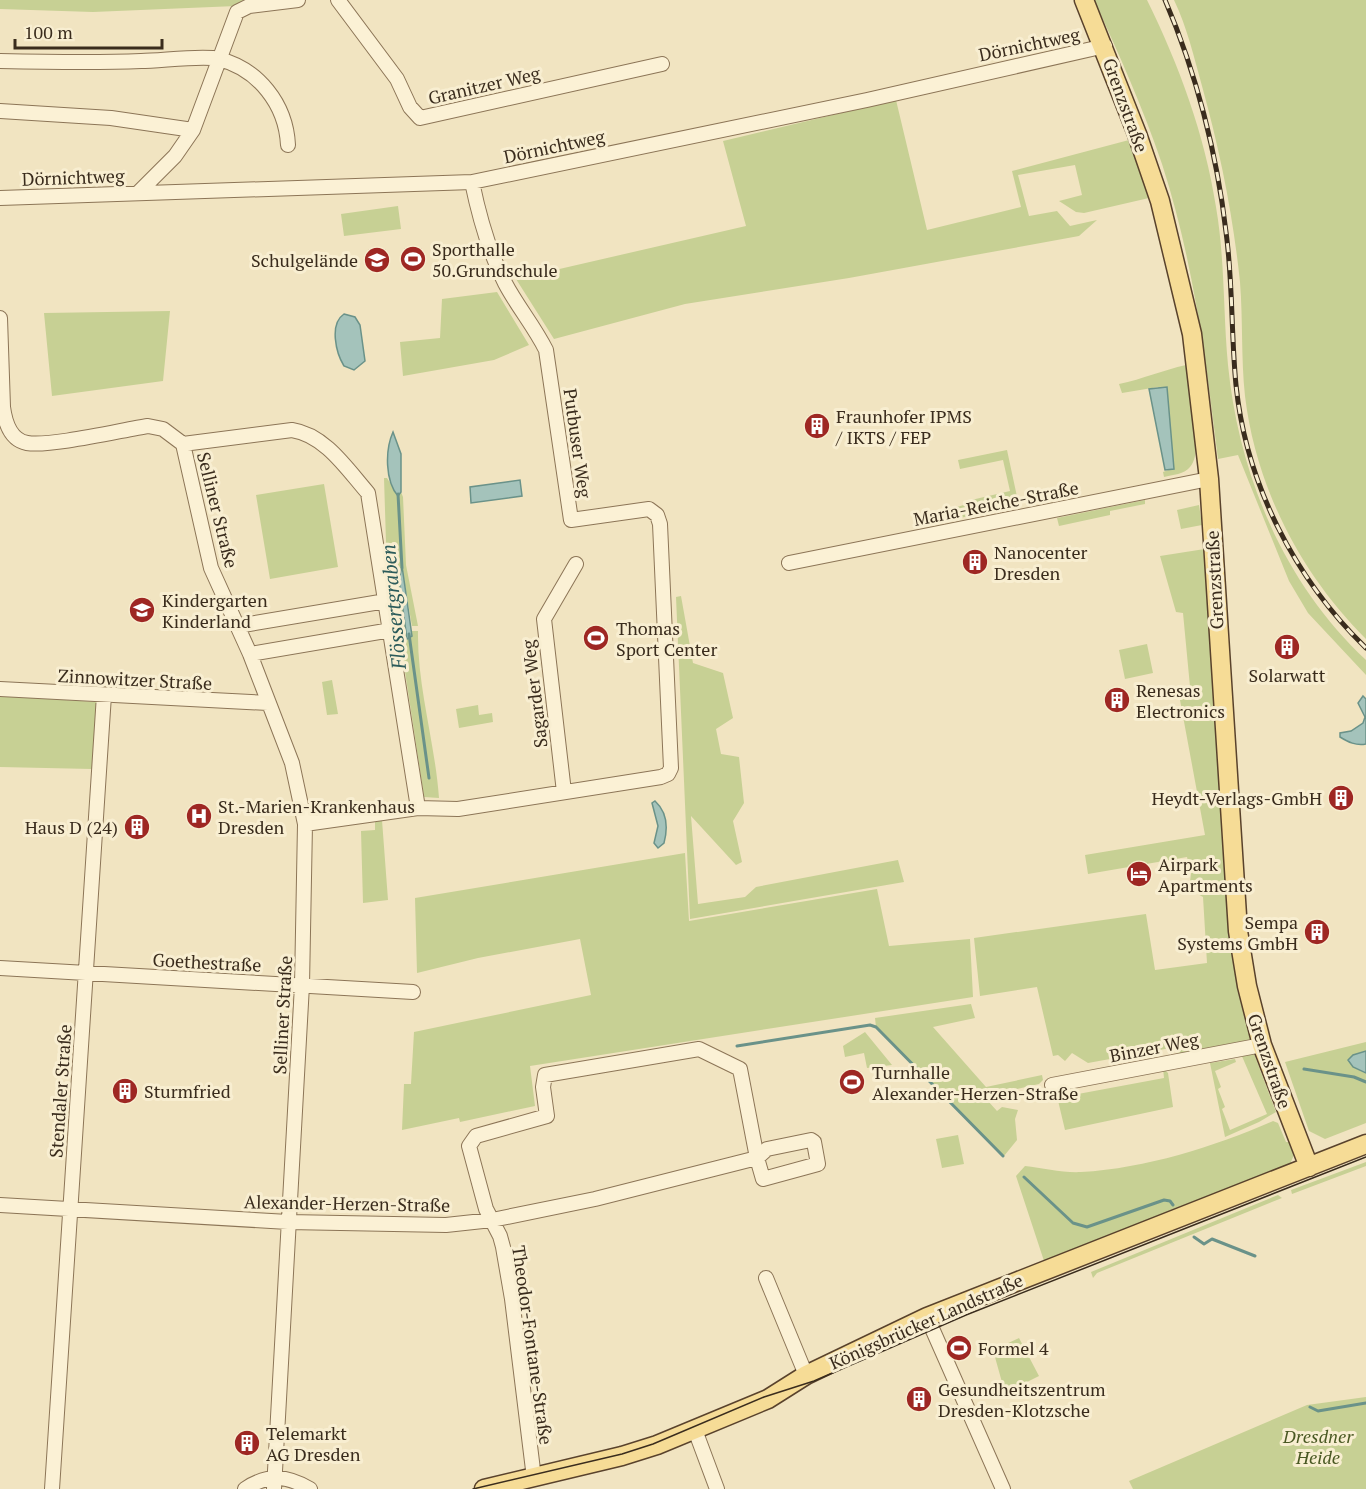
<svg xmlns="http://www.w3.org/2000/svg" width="1366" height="1489" font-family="'PT Serif',serif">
	<rect width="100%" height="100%" fill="#f1e4c1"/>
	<!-- green -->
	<path fill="#c7d094" d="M0,0H251L236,6L93,12L0,9Z
		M1094,0H1147C1179,65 1205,135 1216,207C1225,259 1223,312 1228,365C1239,476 1284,583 1366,660V675L1308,613L1289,581L1238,455L1218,459C1206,360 1193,259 1162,164C1143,108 1119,54 1094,0Z
		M1174,0H1366V639C1301,574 1256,488 1245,396C1241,358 1243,320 1240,282C1233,215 1220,151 1202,86C1194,57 1187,27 1174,0Z
		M896,100L927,230L1021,207L1012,171L1129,140L1149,198L1084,213L1076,212L1059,201L1082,195L1075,165L1018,175L1029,216L1057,211L1070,226L1097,220L1079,236L849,278L685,304L554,339L516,279L746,226L723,141Z
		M398,206L401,229L344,236L341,214Z
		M497,292L529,345L494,360L403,376L400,342L440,338L442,299Z
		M170,311L163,381L52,396L44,313Z
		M1186,365C1189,387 1205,451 1190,467C1185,474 1172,475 1164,477L1163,472L1174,468L1158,387L1122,393L1119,384C1143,379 1163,370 1186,365Z
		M1007,450L1019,506L960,518L957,507L967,504V501L1010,491L1003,460L960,469L958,460Z
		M384,478H387L398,496L401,492L403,497L406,565L418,626H412L402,568L399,580L405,627H398L386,542Z
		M324,484L338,567L270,579L256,495Z
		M1145,500V504L1110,511V515L1059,526L1057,518Z
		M1199,505L1202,525L1181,529L1177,510Z
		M1211,548L1253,1013L1249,1045L1177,1056L1176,1047L1088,1063L1072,1053L1065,1061L1058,1055L1053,1056L1037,987L980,996L974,938L1146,914L1155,970L1207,963L1203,897L1189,889L1191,874L1187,857L1088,874L1085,855L1205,835L1180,700L1191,697L1183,613L1176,612L1160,556Z
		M681,596L693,663L723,673L733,718L716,729L721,754L739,757L744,803L733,821L742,862L736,865L691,816L698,904L745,897L756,887L898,860L904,882L690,919L676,597Z
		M406,631V638L412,636V631H418C417,687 435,742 439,798L424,797L399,632Z
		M1147,644L1153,673L1125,679L1119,650Z
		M332,680L338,714L327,715L322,682Z
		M0,696L97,702L92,769L0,767Z
		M478,705L479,715L492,713L493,722L459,728L456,709Z
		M382,820L388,900L363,903L361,831L375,830V822Z
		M685,853L689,921L877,889L889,946L970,939L973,997L530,1066L535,1106L460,1122L459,1118L402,1130L404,1084H411L414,1032L591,995L580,939L478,958L417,973L415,898Z
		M971,1004L975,1018L933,1027L986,1087L1042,1075L1043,1080L1039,1084L1000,1093L988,1101L997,1111L1002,1107L1018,1110L1015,1119L1017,1140L1004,1156L876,1027L875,1018Z
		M865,1032L892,1065L867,1068L864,1053L845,1057L843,1046Z
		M1366,1042V1051L1353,1055V1067L1366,1073V1123L1325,1139L1309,1131L1285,1062Z
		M1253,1051L1276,1112L1259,1122L1225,1137L1210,1063L1235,1059L1236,1062L1215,1071L1221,1087L1218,1089L1225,1107L1222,1109L1230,1130L1267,1114L1241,1054Z
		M1163,1068L1168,1073L1173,1107L1065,1130L1055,1088L1075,1084L1078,1094L1164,1078Z
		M1273,1121L1278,1123L1286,1142H1291L1295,1152L1289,1167L1097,1243L1044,1261L1016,1176L1025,1166C1043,1168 1063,1173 1081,1172C1147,1168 1213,1147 1273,1121Z
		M958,1135L964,1164L942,1168L936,1139Z
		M1366,1162V1166L1292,1194L1291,1190Z
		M1278,1195L1282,1198L1097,1273L1093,1278L1091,1272Z
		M1019,1338L1039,1376L1005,1393L993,1350Z
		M1366,1397V1489H1133L1129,1481L1307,1405Z"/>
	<!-- water -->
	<path fill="#a4c3bb" stroke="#6a9289" stroke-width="1.5" d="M344,314L355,317L360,325L365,361L354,370L344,366C336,353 329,324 344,314Z
		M1167,387L1174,469L1165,470L1149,389Z
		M393,432L401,454V492L398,496C385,481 385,450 393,432Z
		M520,480L522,496L471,503L470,487Z
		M402,566L412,636L407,639L399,580Z
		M1363,696L1366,699V744C1356,746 1348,742 1340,737V733L1351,731L1363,723L1365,717L1358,703Z
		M655,801C667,812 668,828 664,843L658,848L654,843L658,826L652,803Z
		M1366,1051V1073L1353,1067L1348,1060L1353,1055Z"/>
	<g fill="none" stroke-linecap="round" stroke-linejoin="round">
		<!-- stream -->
		<path stroke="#6a9289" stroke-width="3" d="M398,494L402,568
			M409,634L429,778
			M737,1046L870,1025L876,1027L1003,1156
			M1304,1069L1354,1077L1366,1082
			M1024,1177L1073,1223L1087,1227L1164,1200L1170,1201L1173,1205
			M1194,1237L1204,1244L1212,1239L1255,1256
			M1310,1407L1318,1411L1366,1403"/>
		<!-- minor casing -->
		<g stroke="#8c7557" stroke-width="16">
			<path id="minor" d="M338,0L397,79L410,107L420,118L662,64
				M0,61C47,62 94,63 141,61C160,61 203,55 219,59C258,69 286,104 288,145
				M0,111L111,118L193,130
				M138,193L175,156L193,130L237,12L249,6L298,0
				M0,198L472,182L867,100L1105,46
				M0,318L3,407C5,422 10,440 27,443C50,447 122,430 148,426L163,429L183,444L211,568L250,654L292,763L305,824L302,985L274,1489
				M183,444L292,430C325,435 347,469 368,493L418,808
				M789,563L1209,479
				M237,626L386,601
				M250,654L391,630
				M0,689L268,703
				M564,792L544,619L576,564
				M305,824L418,808L458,809L661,777L668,774L671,768L660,524L657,515L649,509L571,520L546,350C534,326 517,306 505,283C489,252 479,216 472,182
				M0,968L413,992
				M1052,1085L1262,1045
				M0,1205L288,1222L446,1225L492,1220L595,1199L757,1158L763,1179L818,1164L814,1142L811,1140L767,1149L757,1158
				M766,1278L806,1375
				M927,1317L1003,1489
				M695,1430L717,1489
				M534,1478L512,1299L503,1247L500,1236L486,1209L469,1146L476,1136L547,1116L543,1087L545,1075L699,1049L740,1069L757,1158
				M52,1489L104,695
				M245,1489C267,1474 287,1475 310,1489"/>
		</g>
		<!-- major casing -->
		<g stroke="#59422c" stroke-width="21">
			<path id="major" d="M1084,0L1137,134L1160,201L1192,334L1209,479L1238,931L1247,986L1262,1045L1309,1167
				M484,1489L622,1456L657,1445L768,1399L806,1375L927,1317L1366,1144"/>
		</g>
		<!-- minor -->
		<use href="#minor" stroke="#fbf1d5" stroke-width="14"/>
		<!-- major -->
		<use href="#major" stroke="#f6dc96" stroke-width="18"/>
		<!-- tram -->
		<path stroke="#3a2c1d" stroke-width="1.5" d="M473,1489L622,1454L653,1444L764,1397L814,1381L966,1315L1366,1157"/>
		<!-- rail casing -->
		<g stroke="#3a2c1d" stroke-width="5">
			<path id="rail" d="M1165,0C1196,72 1217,154 1226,232C1233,283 1231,334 1236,385C1246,484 1295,579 1366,648"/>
		</g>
		<!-- rail -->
		<use href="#rail" stroke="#f8eed1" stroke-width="3" stroke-dasharray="9" stroke-linecap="butt"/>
	</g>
	<!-- icons -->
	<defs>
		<g id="stadium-disc" transform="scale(1.35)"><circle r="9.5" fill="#9e2723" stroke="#f8eed1"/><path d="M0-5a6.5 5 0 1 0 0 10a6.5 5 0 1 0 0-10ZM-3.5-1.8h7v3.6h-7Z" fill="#fff"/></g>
		<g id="school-disc" transform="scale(1.35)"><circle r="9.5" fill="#9e2723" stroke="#f8eed1"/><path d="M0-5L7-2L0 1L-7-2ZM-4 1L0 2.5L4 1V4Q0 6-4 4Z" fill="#fff"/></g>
		<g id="building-disc" transform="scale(1.35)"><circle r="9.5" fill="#9e2723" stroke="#f8eed1"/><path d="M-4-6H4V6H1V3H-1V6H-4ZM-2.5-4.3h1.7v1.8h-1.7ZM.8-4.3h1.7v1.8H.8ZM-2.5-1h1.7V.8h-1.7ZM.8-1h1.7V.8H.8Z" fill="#fff"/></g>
		<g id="hospital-disc" transform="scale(1.35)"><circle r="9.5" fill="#9e2723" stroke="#f8eed1"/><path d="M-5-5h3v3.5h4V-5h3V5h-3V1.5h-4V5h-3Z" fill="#fff"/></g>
		<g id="hotel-disc" transform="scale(1.35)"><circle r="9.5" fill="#9e2723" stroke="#f8eed1"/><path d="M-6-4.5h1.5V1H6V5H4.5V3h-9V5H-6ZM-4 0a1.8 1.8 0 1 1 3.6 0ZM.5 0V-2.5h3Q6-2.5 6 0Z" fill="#fff"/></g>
	</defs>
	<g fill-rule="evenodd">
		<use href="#stadium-disc" x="413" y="259"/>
		<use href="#school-disc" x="377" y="260"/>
		<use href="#building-disc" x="817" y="426"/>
		<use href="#building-disc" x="975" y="562"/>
		<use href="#school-disc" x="142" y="610"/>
		<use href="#stadium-disc" x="596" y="638"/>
		<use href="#building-disc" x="1287" y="647"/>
		<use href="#building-disc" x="1117" y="700"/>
		<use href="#building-disc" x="1341" y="798"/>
		<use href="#hospital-disc" x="199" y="816"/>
		<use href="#building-disc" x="137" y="827"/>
		<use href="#hotel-disc" x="1139" y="874"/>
		<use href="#building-disc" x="1317" y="932"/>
		<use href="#stadium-disc" x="852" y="1082"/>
		<use href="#building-disc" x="125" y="1091"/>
		<use href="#stadium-disc" x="959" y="1348"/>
		<use href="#building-disc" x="919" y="1399"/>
		<use href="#building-disc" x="247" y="1443"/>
	</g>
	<g text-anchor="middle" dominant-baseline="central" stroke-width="6" stroke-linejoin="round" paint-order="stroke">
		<!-- street labels -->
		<g font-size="18" fill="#3a2c1d" stroke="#f8eed1">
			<text transform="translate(1029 44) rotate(-12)">Dörnichtweg</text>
			<text transform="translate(484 85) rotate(-13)">Granitzer Weg</text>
			<text transform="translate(1126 105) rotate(70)">Grenzstraße</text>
			<text transform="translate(554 146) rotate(-12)">Dörnichtweg</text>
			<text transform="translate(73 177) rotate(-2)">Dörnichtweg</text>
			<text transform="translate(578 443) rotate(82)">Putbuser Weg</text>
			<text transform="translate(996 503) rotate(-11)">Maria-Reiche-Straße</text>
			<text transform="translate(218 510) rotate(76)">Selliner Straße</text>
			<text transform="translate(1214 580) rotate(-93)">Grenzstraße</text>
			<text transform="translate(135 679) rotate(3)">Zinnowitzer Straße</text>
			<text transform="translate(534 694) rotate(-97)">Sagarder Weg</text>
			<text transform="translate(207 962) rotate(3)">Goethestraße</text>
			<text transform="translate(282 1015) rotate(-87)">Selliner Straße</text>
			<text transform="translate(1154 1047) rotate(-11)">Binzer Weg</text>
			<text transform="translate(1270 1061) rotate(71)">Grenzstraße</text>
			<text transform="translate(60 1091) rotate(-86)">Stendaler Straße</text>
			<text transform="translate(347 1203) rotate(1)">Alexander-Herzen-Straße</text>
			<text transform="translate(926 1321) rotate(-24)">Königsbrücker Landstraße</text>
			<text transform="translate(533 1345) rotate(82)">Theodor-Fontane-Straße</text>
		</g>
		<!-- poi labels -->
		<g font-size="18" fill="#3a2c1d" stroke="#f8eed1" text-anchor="start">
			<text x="432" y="249">Sporthalle<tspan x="432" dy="21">50.Grundschule</tspan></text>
			<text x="358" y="260" text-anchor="end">Schulgelände</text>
			<text x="836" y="416">Fraunhofer IPMS<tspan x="836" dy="21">/ IKTS / FEP</tspan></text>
			<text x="994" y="552">Nanocenter<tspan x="994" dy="21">Dresden</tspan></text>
			<text x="162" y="600">Kindergarten<tspan x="162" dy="21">Kinderland</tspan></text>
			<text x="616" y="628">Thomas<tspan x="616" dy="21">Sport Center</tspan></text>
			<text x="1287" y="675" text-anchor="middle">Solarwatt</text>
			<text x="1136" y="690">Renesas<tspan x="1136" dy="21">Electronics</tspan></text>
			<text x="1322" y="798" text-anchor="end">Heydt-Verlags-GmbH</text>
			<text x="218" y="806">St.-Marien-Krankenhaus<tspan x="218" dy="21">Dresden</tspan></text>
			<text x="118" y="827" text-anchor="end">Haus D (24)</text>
			<text x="1158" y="864">Airpark<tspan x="1158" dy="21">Apartments</tspan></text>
			<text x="1298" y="922" text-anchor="end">Sempa<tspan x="1298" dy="21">Systems GmbH</tspan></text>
			<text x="872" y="1072">Turnhalle<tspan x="872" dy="21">Alexander-Herzen-Straße</tspan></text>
			<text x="144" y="1091">Sturmfried</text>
			<text x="978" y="1348">Formel 4</text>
			<text x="938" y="1389">Gesundheitszentrum<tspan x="938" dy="21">Dresden-Klotzsche</tspan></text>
			<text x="266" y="1433">Telemarkt<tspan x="266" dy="21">AG Dresden</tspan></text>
		</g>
		<!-- park labels -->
		<g font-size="18" font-style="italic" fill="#495822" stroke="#f8eed1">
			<text x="1318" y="1436">Dresdner<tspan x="1318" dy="21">Heide</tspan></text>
		</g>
		<!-- water labels -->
		<g font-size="20" font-style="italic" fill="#2b5b5a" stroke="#f8eed1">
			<text transform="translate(393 607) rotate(-95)">Flössertgraben</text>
		</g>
	</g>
	<!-- scale -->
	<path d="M15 39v9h147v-9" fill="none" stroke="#3a2c1d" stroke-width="3"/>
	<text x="24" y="39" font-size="18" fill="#3a2c1d" stroke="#f8eed1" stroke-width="4.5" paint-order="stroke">100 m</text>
</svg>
